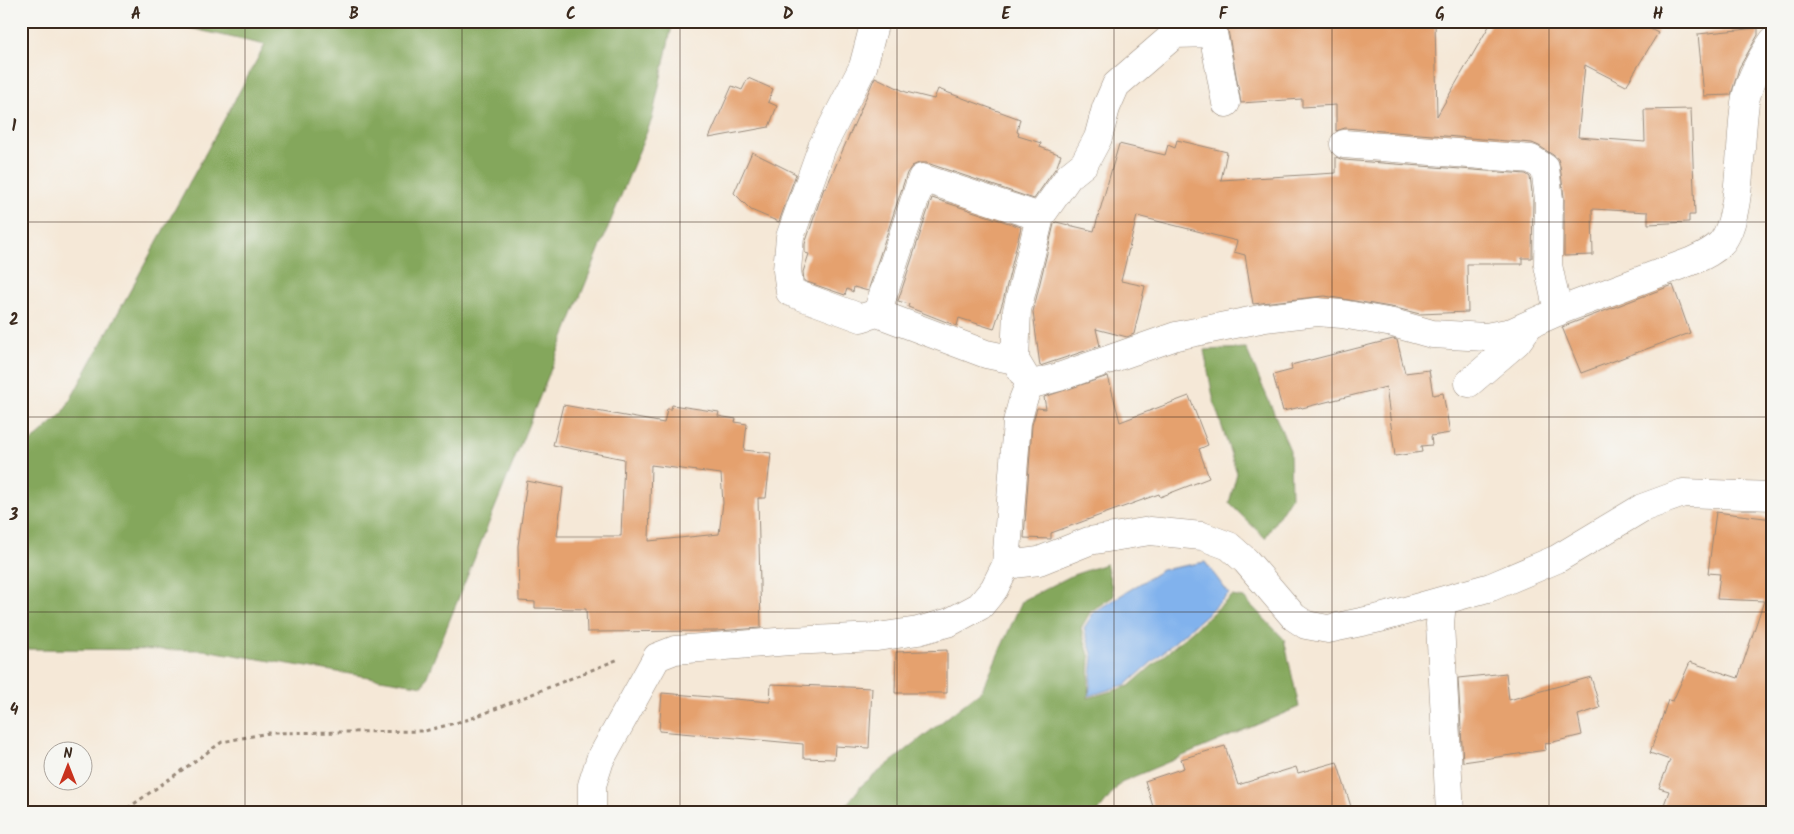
<svg xmlns="http://www.w3.org/2000/svg" width="1794" height="834" font-family="Kalam,sans-serif">
	<rect width="100%" height="100%" fill="#f6f6f2"/>
	<filter id="ink" filterUnits="userSpaceOnUse"><feTurbulence type="fractalNoise" baseFrequency=".02" numOctaves="2"/><feDisplacementMap in="SourceGraphic" scale="10" xChannelSelector="R" yChannelSelector="G"/><feConvolveMatrix kernelMatrix="1 2 1 2 8 2 1 2 1" color-interpolation-filters="sRGB"/></filter>
	<filter id="wash" filterUnits="userSpaceOnUse"><feTurbulence type="fractalNoise" baseFrequency=".0096" numOctaves="4" result="noise"/><feDisplacementMap in="SourceGraphic" scale="20" xChannelSelector="R" yChannelSelector="G"/><feGaussianBlur stdDeviation="1.12" result="paint"/><feColorMatrix in="noise" values="0 0 0 0 0 0 0 0 0 0 0 0 0 0 0 0 0 1.4 0 .05"/><feComposite in="paint" operator="in"/></filter>
	<g filter="url(#wash)">
		<rect width="100%" height="100%" fill="#f5e8d7"/>
		<!-- forest -->
		<path fill="#84a75c" stroke="#60683d" d="M159,21H673L652,119L423,686L204,650L21,649V451L63,413L265,45Z
			M1246,348L1290,450L1291,497L1265,538L1229,503L1237,473L1214,402L1204,350Z
			M1106,564L1114,596L1091,611L1081,628L1090,658L1088,698L1129,686L1232,596L1244,598L1284,639L1299,707L1121,782L1097,813H840L862,785L982,690L1022,601L1073,575Z"/>
		<!-- water -->
		<path fill="#81b2ed" stroke="#5e6e86" d="M1205,562L1229,594L1127,684L1089,696L1093,657L1084,628L1094,612L1162,570Z"/>
		<g id="blocks">
			<!-- building -->
			<path fill="#e5a16e" fill-rule="evenodd" d="M1223,21H1435L1437,116L1492,21H1635L1658,33L1626,86L1585,65L1578,137L1645,142L1644,110L1691,109L1695,215H1689V222L1648,224V212L1592,209L1593,255L1564,256V197L1560,166L1558,159L1553,155L1539,146L1532,143L1345,128L1336,131V105L1302,107V99L1241,103L1228,30Z
				M1758,28V35L1739,68L1731,95L1704,96L1698,34Z
				M875,77L906,92L934,99L938,89L1020,119L1017,132L1019,133L1018,136L1041,143L1040,147L1061,155L1057,166L1034,199L927,163H919L912,166L907,173L868,291L854,287L853,292L847,289L845,295L804,281L803,272L809,254L805,253V244L824,188H826Z
				M748,78L773,89L768,102L777,106L769,127L709,138L732,86L742,90Z
				M1177,140L1227,152L1221,180L1336,173V157L1343,160L1526,174L1530,177L1533,200L1532,258H1522V264H1467L1468,312L1420,314L1396,308L1325,296L1253,304L1245,255L1234,252L1237,241L1137,216L1121,281L1145,286L1134,334L1127,337L1096,329L1100,346L1040,366L1033,312L1054,224L1056,222L1094,231L1119,144L1165,155L1168,145L1175,148Z
				M752,152L796,174L779,222L751,210L734,193Z
				M932,198L1021,227L1003,301L994,329L959,318L957,326L908,307L909,304L898,301Z
				M1673,285L1690,333L1581,373L1562,327Z
				M1393,339L1397,340L1405,373L1429,370L1433,395L1443,393L1450,433L1431,436L1432,445L1421,446L1422,452L1395,456L1386,387L1302,408L1301,407L1283,411L1273,375L1292,370L1291,365Z
				M1108,376L1120,422L1189,396L1208,445L1199,449L1209,478L1160,497L1159,494L1051,533V539L1024,538L1032,425L1037,408L1046,409L1044,397Z
				M563,405L664,423L667,409H671L672,405L719,412L718,416L736,419L735,422L747,424L744,450L771,453L766,498H758L761,628L717,631L587,632L586,609L535,608V602L519,601L518,546L527,481L563,488L557,536H621L624,459L553,445ZM651,465L721,474L723,503L719,534L649,541Z
				M1716,512L1773,519V813H1661L1669,791L1659,788L1670,760L1650,753L1668,700L1673,701L1690,662L1738,678L1764,601L1717,599L1720,574L1708,573Z
				M947,650V693H895L896,652Z
				M1506,673L1509,700L1591,677L1600,708L1578,715L1582,735L1545,744L1546,750L1463,762L1458,678Z
				M771,684L872,688L869,748L835,746L834,759L803,758V744L659,731L662,693L770,702Z
				M1225,746L1238,785L1296,767L1298,773L1337,762L1353,813H1155L1145,781L1184,768L1181,759Z"/>
		</g>
	</g>
	<g filter="url(#ink)">
		<use href="#blocks" fill-opacity="0" stroke="#98897a" stroke-width="1"/>
		<g fill="none" stroke-linecap="round" stroke-linejoin="round">
			<!-- minor casing -->
			<g stroke="#98897a" stroke-width="29">
				<path id="minor" d="M875,21L863,67L822,147L790,237L787,270L790,292L861,318L877,313L986,354L1015,360
					M1175,34L1213,33L1226,103
					M1344,144L1531,159L1545,168L1549,199L1548,265L1558,312
					M877,313L922,178L1040,217
					M1024,375L1015,360L1017,310L1040,217L1069,176L1084,164L1098,138L1106,108L1116,85L1175,34L1178,21
					M1469,383L1517,342L1528,327
					M1006,565L1039,561L1089,541L1150,531L1202,536L1229,546L1246,561L1294,617L1306,625L1328,629L1380,618L1491,587L1557,559L1642,508L1683,493L1773,496
					M1442,601L1440,624L1450,813
					M592,813V785L600,760L657,657L675,650L790,641L877,637L918,631L950,622L980,606L994,589L1006,565L1017,422L1023,400L1029,385L1059,377L1176,336L1265,318L1317,312L1342,314L1393,323L1432,334L1486,337L1512,332L1564,309L1692,261C1703,256 1713,252 1721,243C1743,220 1739,130 1746,97C1751,76 1761,58 1773,41"/>
			</g>
			<!-- path -->
			<path stroke="#98897a" stroke-width="3" stroke-dasharray="4 4" stroke-linecap="butt" d="M121,813L222,742L268,733L425,731L470,719L619,659"/>
			<!-- minor -->
			<use href="#minor" stroke="#fff" stroke-width="28"/>
		</g>
	</g>
	<!-- grid -->
	<path fill="none" stroke="#3b2a1e" stroke-width="1" stroke-opacity="0.55" d="M245,21V813M462,21V813M680,21V813M897,21V813M1114,21V813M1332,21V813M1549,21V813M21,222H1773M21,417H1773M21,612H1773"/>
	<!-- margin -->
	<rect width="1794" height="834" fill="none" stroke="#f6f6f2" stroke-width="55"/>
	<!-- north arrow -->
	<g transform="translate(68 766)"><circle r="24" fill="#f6f6f2" stroke="#aba49d"/>
	<path d="M0-4L9 19L0 12L-9 19Z" fill="#c8321e"/>
	<text y="-8" font-size="14" font-weight="bold" text-anchor="middle" fill="#3b2a1e">N</text>
	</g>
	<rect x="28" y="28" width="1738" height="778" fill="none" stroke="#3b2a1e" stroke-width="2"/>
	<g font-size="16" text-anchor="middle" font-weight="bold" fill="#3b2a1e">
		<text x="136" y="19">A</text>
		<text x="354" y="19">B</text>
		<text x="571" y="19">C</text>
		<text x="788" y="19">D</text>
		<text x="1006" y="19">E</text>
		<text x="1223" y="19">F</text>
		<text x="1440" y="19">G</text>
		<text x="1658" y="19">H</text>
		<text x="14" y="131">1</text>
		<text x="14" y="325">2</text>
		<text x="14" y="520">3</text>
		<text x="14" y="715">4</text>
	</g>
</svg>
